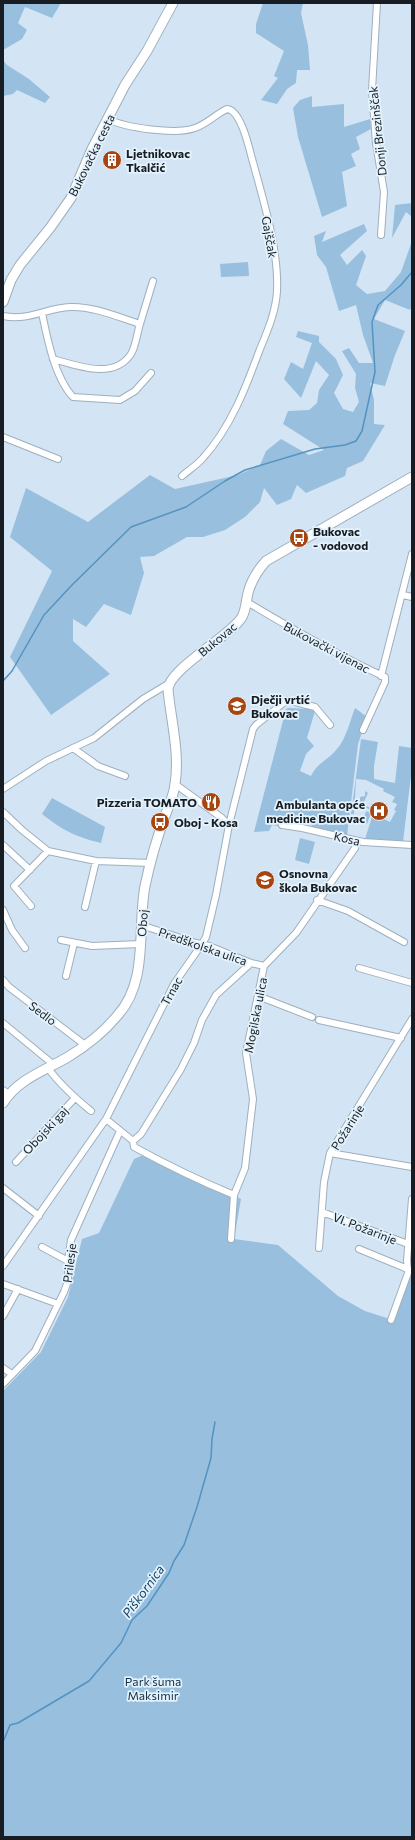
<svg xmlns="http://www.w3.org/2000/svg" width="415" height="1840" font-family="Commissioner,sans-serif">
	<rect width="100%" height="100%" fill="#d3e5f4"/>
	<!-- green -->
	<path fill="#98bfde" d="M3,3H61L52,18L25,7L18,23L27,30L22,39L3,50Z
		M263,3H303L301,13L308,45L310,70H297L296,83L287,89L277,104L261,100L278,78L274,76L284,51L256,33V24Z
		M3,60L7,65L29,79L50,97L45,103L17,90L13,94L3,96Z
		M312,96V107L344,104V127L370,119L371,129L356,137L360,149L351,154L356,166L342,172L347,206L322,217L298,137L293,108L300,100Z
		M412,203V217L406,212L392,238L395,205Z
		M364,224L367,231L340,255L347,265L362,250L366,256L356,285L367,294L385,291L401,272L412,241V306L410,310L385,300L374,319L405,331L395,355L385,386L370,383L374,400V424L385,425L363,461L347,468L345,476L306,493L297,485L291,499L277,505L264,488L260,502L245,517L225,530L203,537H187L154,556L140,557L144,573L131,615L104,604L86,627L73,619V641L110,674L51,715L10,657L52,571L10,537L26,488L88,522L150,475L175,489L238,475L260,465L266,451L281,439L309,455L324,450L283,424L288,411L309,410L317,403L319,390L329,375L316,361L301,398L284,379L291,362L303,369L312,343L296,337L298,331L319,336V342L336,359L343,375L334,393L343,409L353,412L359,402L355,388L356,374L342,351L349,348L359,363H373L363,335L356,305L339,311L326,267L317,255L314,236L326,231L322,242Z
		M248,262L249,276L221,277L220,264Z
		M288,708L310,709L315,711L307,738L314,746L306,754L300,771L311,776C316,764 329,759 337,749C346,739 350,721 355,708L367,717L358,744L347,836C337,834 313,833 310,822L303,821L300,825L283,827L272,825L269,831L254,832L285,713L284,711Z
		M361,739L378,742L374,766V779L395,783L399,746L412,748V767L403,842L365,839L373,814L390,822L396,811L394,810L397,804L392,802L395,797L383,791L384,789L366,780L356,779L354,814H351Z
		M365,791L368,793L363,804L372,809L371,810L360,805V797L365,796Z
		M52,798L105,827L101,843C76,837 62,830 42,814Z
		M366,811L371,813L367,824L363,822Z
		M300,838L315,842L309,864L295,860Z
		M151,1152L241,1199L234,1239L278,1245L338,1296L365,1311L393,1320L412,1273V1837H3V1391L41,1352L68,1297L82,1239L99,1233L134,1159Z"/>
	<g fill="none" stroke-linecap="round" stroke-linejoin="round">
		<!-- stream -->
		<path stroke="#5493c1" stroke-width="1.5" d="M3,681L12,671L44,615L72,585L131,527L186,507L225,481L245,470L315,449L345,445L356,441L362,431L375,372L372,322L378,305L401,285L412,272
			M3,1742L10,1725L18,1723L89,1681L121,1643L132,1620L147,1606L169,1573L174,1561L184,1545L197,1507L211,1458L212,1439L215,1422"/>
		<!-- street casing -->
		<g stroke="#9eafbd" stroke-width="8">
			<path id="street" d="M377,3L372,90L376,143L384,192L381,235
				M108,119C126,128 176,135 195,128C207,124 216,114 227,109C240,110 248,143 251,155C262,196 279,248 277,291C276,311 268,330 260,349C246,387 231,427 203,458C197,465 189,470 182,476
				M42,313C47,338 55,378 73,397L120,400L135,391L151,373
				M3,316C30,321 46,308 70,307C93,306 118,317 140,324C137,333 136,346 131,354C114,380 78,366 53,359
				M140,324L153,281
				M3,437L58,459
				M403,595L412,597
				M247,602C292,629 337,655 385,677V682L363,730
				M381,676L412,554
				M73,748L98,766L125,776
				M175,784L222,818L229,825
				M3,789L46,761L94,738L143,699L168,684
				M3,812L22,830L48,851L96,861L151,863
				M282,825L302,828L363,842L412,845
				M3,845L30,870
				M317,900L348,911L404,942
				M31,906L14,886L48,851
				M85,907L96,861
				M3,910L12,930L25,948
				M141,925L196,943L209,946L251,963L264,966
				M61,940L92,946L140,944
				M359,968L412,983
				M66,976L74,943
				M3,980L9,987L85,1045
				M258,996L312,1017
				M319,1020L401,1038
				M3,1023L54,1065
				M48,1068C60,1085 75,1098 91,1111
				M3,1090L9,1094
				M106,1119L133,1141
				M133,1141L141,1134L181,1069L194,1043L202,1020L216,995L251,963
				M133,1141L134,1147C167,1165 200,1181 234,1195
				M330,1153L412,1167
				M16,1162L75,1098
				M3,1188L39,1216
				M322,1212L408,1244
				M231,1239L234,1195L245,1168L253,1099L246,1053L264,966L296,933L355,848L356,841
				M42,1247L68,1261
				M319,1248L324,1182L330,1153L412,1019
				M359,1249L410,1270
				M3,1266L106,1119L174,984L202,944L206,937L216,895L229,825L253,729L256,725L287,700L315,707L330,725
				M3,1284L58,1304
				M3,1316L18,1289
				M391,1320L408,1273L407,1260L412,1199
				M3,1368L12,1374
				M3,1384L35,1351L64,1292L68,1281V1261L71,1240L120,1131"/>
		</g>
		<!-- secondary casing -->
		<g stroke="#9eafbd" stroke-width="11">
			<path id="secondary" d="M3,302L11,280L20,265L50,228L71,198L92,149L125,85L147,51L173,3
				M3,1103C18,1079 44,1071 68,1057C86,1046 104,1032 117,1016C149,982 137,928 145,886C150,862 157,838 165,816C169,805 174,795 175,784C180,754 171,720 168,690C168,669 231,636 242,617C246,610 246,601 248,593C251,581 258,570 266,561L412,477"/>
		</g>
		<!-- street -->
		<use href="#street" stroke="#fff" stroke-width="6"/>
		<!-- secondary -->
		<use href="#secondary" stroke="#fff" stroke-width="9"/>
	</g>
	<!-- icons -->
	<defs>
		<g id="building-disc" transform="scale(1)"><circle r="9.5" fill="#a8440e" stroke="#e3f2fd"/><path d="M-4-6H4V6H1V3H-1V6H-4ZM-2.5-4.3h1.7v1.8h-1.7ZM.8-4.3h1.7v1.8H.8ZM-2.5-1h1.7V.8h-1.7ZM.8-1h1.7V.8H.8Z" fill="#fff"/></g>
		<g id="bus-disc" transform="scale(1)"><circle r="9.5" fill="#a8440e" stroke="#e3f2fd"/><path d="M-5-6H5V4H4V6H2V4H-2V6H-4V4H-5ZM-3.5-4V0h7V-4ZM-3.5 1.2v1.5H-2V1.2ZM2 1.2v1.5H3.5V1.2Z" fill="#fff"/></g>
		<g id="school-disc" transform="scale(1)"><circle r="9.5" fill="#a8440e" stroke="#e3f2fd"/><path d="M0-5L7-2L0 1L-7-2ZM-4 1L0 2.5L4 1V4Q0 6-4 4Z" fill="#fff"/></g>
		<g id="restaurant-disc" transform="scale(1)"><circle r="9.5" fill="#a8440e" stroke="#e3f2fd"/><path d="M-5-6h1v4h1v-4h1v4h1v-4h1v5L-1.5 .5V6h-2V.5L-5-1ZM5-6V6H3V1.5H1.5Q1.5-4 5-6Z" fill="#fff"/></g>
		<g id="hospital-disc" transform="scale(1)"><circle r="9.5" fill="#a8440e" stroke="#e3f2fd"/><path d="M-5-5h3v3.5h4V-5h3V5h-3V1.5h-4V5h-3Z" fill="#fff"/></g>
	</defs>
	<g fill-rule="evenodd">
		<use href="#building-disc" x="112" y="160"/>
		<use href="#bus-disc" x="299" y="538"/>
		<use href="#school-disc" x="237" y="706"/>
		<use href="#restaurant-disc" x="211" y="802"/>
		<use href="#hospital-disc" x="379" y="811"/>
		<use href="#bus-disc" x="160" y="822"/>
		<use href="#school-disc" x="265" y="880"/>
	</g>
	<g text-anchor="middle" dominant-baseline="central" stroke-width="3.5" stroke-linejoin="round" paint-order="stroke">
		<!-- street labels -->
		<g font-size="12" fill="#171d22" stroke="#e3f2fd">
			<text transform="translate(377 131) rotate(-96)">Donji Brezinščak</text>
			<text transform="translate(91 155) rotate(-64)">Bukovačka cesta</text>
			<text transform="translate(270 237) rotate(80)">Gajščak</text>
			<text transform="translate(217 639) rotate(-40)">Bukovac</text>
			<text transform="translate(327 647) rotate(28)">Bukovački vijenac</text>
			<text transform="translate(347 838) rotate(13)">Kosa</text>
			<text transform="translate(142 923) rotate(-86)">Oboj</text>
			<text transform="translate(203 946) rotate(19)">Predškolska ulica</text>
			<text transform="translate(171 991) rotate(-61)">Trnac</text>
			<text transform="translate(43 1013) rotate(37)">Sedlo</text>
			<text transform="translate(255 1015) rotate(-79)">Mogilska ulica</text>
			<text transform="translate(347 1127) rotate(-58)">Požarinje</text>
			<text transform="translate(45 1130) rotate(-47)">Obojski gaj</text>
			<text transform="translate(365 1228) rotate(21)">VI. Požarinje</text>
			<text transform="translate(69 1263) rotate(-83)">Prilesje</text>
		</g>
		<!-- poi labels -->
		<g font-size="12" font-weight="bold" fill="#171d22" stroke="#e3f2fd" text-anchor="start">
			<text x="126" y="153">Ljetnikovac<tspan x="126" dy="14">Tkalčić</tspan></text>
			<text x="313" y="531">Bukovac<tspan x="313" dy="14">- vodovod</tspan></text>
			<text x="251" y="699">Dječji vrtić<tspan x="251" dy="14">Bukovac</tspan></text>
			<text x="197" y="802" text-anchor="end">Pizzeria TOMATO</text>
			<text x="365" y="804" text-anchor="end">Ambulanta opće<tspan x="365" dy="14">medicine Bukovac</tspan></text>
			<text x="174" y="822">Oboj - Kosa</text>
			<text x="279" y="873">Osnovna<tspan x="279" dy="14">škola Bukovac</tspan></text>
		</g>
		<!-- park labels -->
		<g font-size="12" fill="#122e42" stroke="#e3f2fd">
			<text x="153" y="1681">Park šuma<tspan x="153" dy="14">Maksimir</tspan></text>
		</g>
		<!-- water labels -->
		<g font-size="13" font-style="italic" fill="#134464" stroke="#e3f2fd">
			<text transform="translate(143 1591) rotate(-54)">Piškornica</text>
		</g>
	</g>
	<!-- border -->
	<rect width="415" height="1840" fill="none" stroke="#171d22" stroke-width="8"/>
</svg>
